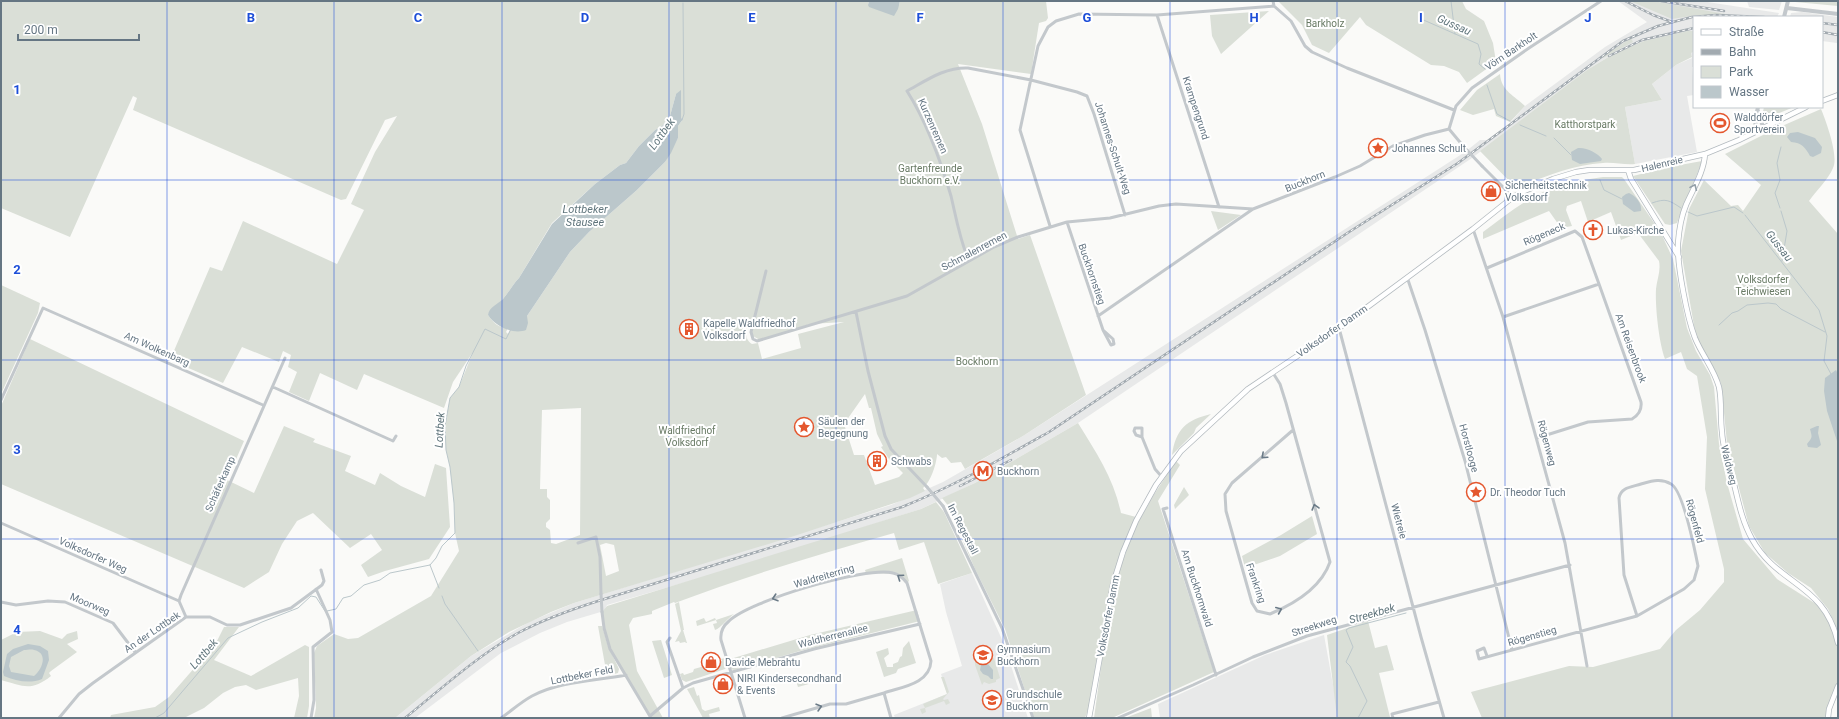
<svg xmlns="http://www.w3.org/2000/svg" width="1839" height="719" font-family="Roboto,sans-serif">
	<rect width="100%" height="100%" fill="#fafaf8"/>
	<!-- built -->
	<path fill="#e8e9e9" d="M1618,1H1701L1779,13L1777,17H1694V31L1644,41L1615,53L1587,70L1472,158L1078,423L975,483L921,509L748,564L607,605L604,611L567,622L540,633L501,653L415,718H395L471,656L529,622L574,603L891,505L943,482L1023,436L1465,152L1480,140H1487L1509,124L1525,106L1605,47L1647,22Z
		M1747,1H1782L1779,10L1749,7Z
		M1802,12L1838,17L1837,43L1822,41V17H1790L1791,13Z
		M1694,52V67H1692L1694,95L1687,96L1697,152L1635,164L1625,107L1662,100L1652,84L1676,65L1692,58L1691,53Z
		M972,573L1004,644L1028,718H895L894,715L947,694L941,674L962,666L946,612L940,584Z
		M1324,635L1339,718H1160L1158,704L1265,655Z"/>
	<!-- green -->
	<path fill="#dadfd7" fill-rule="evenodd" d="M1,1H869L868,5H899L900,1H1046L1048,18L1046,21L1039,23L1031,74L958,64L982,124L1018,239L1030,235L1086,395L1023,436L965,469L961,462L951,463L946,457L942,458L937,454C937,462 931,482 923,488L925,491L910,498L788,538L574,603L551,612L509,632L471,656L395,718H314L316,708L314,653L317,646L334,634L348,639L358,638L431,596L459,551L455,533L454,503L450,467L446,450L445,426L450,398L459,387L473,352L453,382L444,408L364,374L357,390L320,373L309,401L289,392L297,372L288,367L291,355L283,351L279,362L242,347L223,383L170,360L210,267L222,271L243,221L337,264L364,210L351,204L375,152L397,116L385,120L346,199L341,200L133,110L137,98L133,96L70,237L1,208ZM676,94L681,118L683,119L678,126V138L665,162L637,190L589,232L570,252L527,316L519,331L511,329L508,334L506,332L508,328C498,328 493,322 488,315C492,308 498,305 503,299C509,292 513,284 519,278L552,223L595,184L620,165L626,163L639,146L655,130L662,126L670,116ZM844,322L798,334L801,348L762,359L758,343L752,344C744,339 746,332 748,324L753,336L760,340L810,324ZM865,394L869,408H871L877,434L883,446L881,447L889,459L903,473L899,477L875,485L864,455H854L844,424ZM581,408L580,535L556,544L551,543L550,530L546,527V523L550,519V500L547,497V489H540L542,410ZM606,543L614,545L619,571L606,576L600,545Z
		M1278,1H1462L1466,9L1484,21L1493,43L1496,62L1467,83L1459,72L1444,66L1431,65L1366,25L1360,17L1329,53L1312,45L1302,25Z
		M1630,1H1653L1731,15H1697L1672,19Z
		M1795,1H1838V6L1795,2Z
		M1269,11L1221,54L1212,36L1210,15Z
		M1688,31H1694V52L1691,53L1692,57L1676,65L1652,84L1662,100L1625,107L1635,164C1624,165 1614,162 1603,163C1572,165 1544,177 1516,188L1480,151L1587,70L1615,53L1644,41Z
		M1631,38L1633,42L1603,58L1602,57Z
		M1500,74C1501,91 1515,96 1525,106L1510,122L1496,116L1494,109L1473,115L1460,110L1477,90Z
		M1764,107H1794L1765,119L1762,116Z
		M1821,109C1826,121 1839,156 1833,168C1828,180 1816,191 1809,201L1838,234V631L1828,609L1811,588L1788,573L1765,553L1749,526L1727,443L1721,383L1696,337L1681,251L1689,209L1704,180L1731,206L1738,205L1743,211L1761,185L1725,154L1773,130Z
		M1702,161C1695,182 1684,202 1677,223L1670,225L1665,224L1633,176L1669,167Z
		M1603,177H1622L1624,179L1661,233L1673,259L1687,328L1696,351L1710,375L1714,387L1719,444L1727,483L1743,539L1777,579L1824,609L1838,643V686L1828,718H1482L1471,692L1569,666L1593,667L1660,649L1676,630L1700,610L1724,582V569L1705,489L1707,437L1697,376L1687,369L1681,352L1665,359C1659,343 1655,307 1656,289C1657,279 1661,271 1659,261L1638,233L1621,240L1611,212L1588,222L1581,201L1567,206L1566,210L1572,226L1561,228L1549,211L1483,239V232C1506,215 1530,195 1558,186C1572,182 1588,179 1603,177Z
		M1211,211L1241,215L1218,230Z
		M1,285L40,303L38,313L1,394Z
		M30,339L244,441L227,480L254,493L284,426L315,439L313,442L351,456L345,471L375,485L380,473L401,486L425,497L435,464L446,468L450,527L429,559L385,571L368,577L361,565L382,550L371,534L350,548L313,513L297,521L282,544L269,572L244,588L1,484V406Z
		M1211,414L1196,428L1194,433L1172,455C1176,429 1186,420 1211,414Z
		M1078,423C1096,452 1114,479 1121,513L1136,517C1117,556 1107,597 1101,640C1097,666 1095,694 1085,718H1034L1005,629L975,569L956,525L950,508L942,498L975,483Z
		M1176,461L1180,465L1158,501L1214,672L1112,718H1094L1104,646L1119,571L1135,528L1153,496Z
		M1184,487L1189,495L1175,509L1174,505Z
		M936,502L944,512L972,573L938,584L924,542L899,550L894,533C820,554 746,576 675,603L674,602L652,611V614L633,618L629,625L637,671L663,718H651L610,649L607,638L602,612L607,606L921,509Z
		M1312,516L1317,534L1280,556L1245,568L1242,556L1281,535Z
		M902,558L909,581L907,583L898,574L866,573L865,570Z
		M679,602L684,630H683L687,643H686L685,642L680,643L679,641L675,642L681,631L675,604Z
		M917,610L920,621L800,651L734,670L730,669L727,660L810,635Z
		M734,614C728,618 721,628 715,630L713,624L717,623L716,620L697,626L696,621L704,618L706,622L715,618L716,620Z
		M1368,621L1375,648L1387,645L1394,670L1379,673L1390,717L1337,718L1327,635Z
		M598,626H602L608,646L619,669L618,673L607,676Z
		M224,627H239L214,660L251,676L305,645L309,647V706L307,718H294L299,696L298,678L256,690L246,685L235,687L223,693L204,708L184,718H110L111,715L155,707L169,697L216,643Z
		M40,631L62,639L67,634L77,631L78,639L67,644L77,652L51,671L49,673L51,676C31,692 23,686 1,680V640L17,632Z
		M661,640L672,675L664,678L652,641Z
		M909,641L916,663L898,669L896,673L884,677L876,652L888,648L889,654L884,658L887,667H893V664L898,662L900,657L902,656L903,648Z
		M725,658L727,666L725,669L686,682L682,680L680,674L683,673L684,675L693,672L694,669L722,661L721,659Z
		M990,658V660L994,658L1000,678L996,680V682L989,684L984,682L982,685L975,665V662Z
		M814,676L816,682L798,687L796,681Z
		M941,677H944L949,692L943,699L944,700L948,699L950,703L946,705L944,701L925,708L926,712L922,714L920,709L925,708L923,704L947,694Z
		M694,687L697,696L699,695L702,709L705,711L719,707L720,711L709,714L710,718H703L687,689Z
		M1151,708L1152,718H1125Z"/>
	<!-- water -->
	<path fill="#bbc7cb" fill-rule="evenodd" d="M869,1H900L898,9L894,16L869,7L868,5Z
		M681,90V118L683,119L678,126V138L671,153L665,162L637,190L589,232L570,252L527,316L528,323L526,330C513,335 495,326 488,315C489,307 498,304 503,299C509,292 513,284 519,278L552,224L595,184L620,165L626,163L639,146L655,130L662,126L670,116L676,94Z
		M1798,132L1815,138L1822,147L1821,153L1813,157L1810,156C1805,147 1802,143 1791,142L1787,137L1790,133Z
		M1578,148C1586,147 1598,153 1602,159L1601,161L1580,164L1572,160L1571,152Z
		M1629,193C1636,196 1642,203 1641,211L1634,212L1623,204L1622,197L1626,194Z
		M1836,370L1838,374V444L1827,411L1824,391L1825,378Z
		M1817,426H1819L1818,433L1821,445L1817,448L1808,447L1807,444C1813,437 1812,437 1810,429Z
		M28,644L40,646L48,651L49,660L42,679C30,684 16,681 4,676L3,672L7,654L13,649ZM24,650C27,650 32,649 34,650C49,653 42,670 34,676L11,672L9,666L11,657Z
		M988,664L993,670V679H991L988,676L983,674L980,670L981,665Z"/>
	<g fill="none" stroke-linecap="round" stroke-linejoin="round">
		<!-- stream -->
		<path stroke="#bbc7cb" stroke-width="1" d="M1451,1L1455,34
			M1419,18L1478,44L1481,54L1479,64L1485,69
			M1487,85L1497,114L1510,121
			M682,120L684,114L683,3
			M1520,125L1546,136
			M1554,138L1571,155
			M1600,180L1604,190L1622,199
			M1652,203C1666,198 1669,200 1681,208
			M1780,208L1775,193L1780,180L1777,163L1781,147
			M1781,211L1787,231L1782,261
			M1688,212L1697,216L1734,207L1743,213
			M1745,215L1819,310L1827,336L1824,361L1831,374
			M1719,325L1732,313L1738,311L1747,305L1768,303L1776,304L1781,309L1825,332
			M430,565L439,588
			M442,596L445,604L478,651
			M327,611L336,609L343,598L351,596L364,585L380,580L390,573L430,565L436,558L442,546L455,533L454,503L450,467L446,450L445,426L450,398L459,387L466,366L485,329L506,339L511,329
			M155,718L164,713L228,638L262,622L298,608L311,596L316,597L325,611
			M1358,718L1367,701L1350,666L1346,662L1353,647L1346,630L1349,628L1406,613"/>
		<!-- secondary casing -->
		<g stroke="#b3babf" stroke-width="6">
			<path id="secondary" d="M1822,101L1838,95
				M1705,154C1704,172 1693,189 1686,205C1681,217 1679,230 1678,243C1677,266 1687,317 1695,338C1702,355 1714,369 1719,387C1722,401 1720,417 1722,432C1723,451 1730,469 1735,488C1739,505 1743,523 1752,539C1778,586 1825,583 1838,643
				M1628,170L1631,179L1679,257
				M1089,718L1113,584L1123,552L1136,521L1156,485L1181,451L1248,389L1339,328L1473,229L1513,197L1522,192L1553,179L1576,172L1589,170H1634L1705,154L1739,140L1806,107
				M1828,718L1829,709L1838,686"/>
		</g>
		<!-- minor -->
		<path stroke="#c3c8cc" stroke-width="3" d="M1273,1L1274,6L1291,21L1305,46L1312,52L1347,68L1454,110
			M1157,15L1219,207
			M1449,129L1456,106L1472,88L1529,48L1601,1
			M1449,129L1464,147
			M1482,166L1513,197
			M1067,222L1103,330L1111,345L1114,344L1113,339L1103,330
			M1050,226L1020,130L1038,46L1048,27L1056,21L1079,14L1157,15L1274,6
			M1473,229L1503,317L1565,543L1587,666
			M969,261C960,241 956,217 951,196C941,162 926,121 907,91C927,80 945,67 968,68L1031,80L1077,92L1087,96L1094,114L1125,215
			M1487,268L1575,231L1582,237L1599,284
			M766,271L751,332L753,339L757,341L907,296L994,247L1018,237L1067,222L1110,218L1159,206L1176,204L1253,209
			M1407,277L1425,330L1465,461L1512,650
			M856,312L868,371L885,436L891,449L927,487
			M1098,316L1253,209L1335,177L1360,166L1393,146L1425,135L1449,129
			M1503,317L1599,284L1641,402C1642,410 1639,415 1632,419L1588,422L1537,438
			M1339,328L1421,637L1444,718
			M1273,373L1280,384L1286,403L1330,562C1321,588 1294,604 1270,614L1257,611L1252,603L1226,511L1225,494L1232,483L1293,430
			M273,387L393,441L396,436
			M1,400L43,308L263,405
			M1142,437L1136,435L1134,431L1135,428H1142V437L1155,469L1162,477
			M943,506L1002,628L1033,718
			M1167,508L1163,509L1216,675
			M1,523L179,601
			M578,543L596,537L600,557L601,594
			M1,602L16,605L48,601L65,602L113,623L135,652
			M602,612L604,628L610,649L651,718
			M186,617L179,601L181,595L285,358
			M670,638L667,642L683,688
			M1487,656L1484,648L1477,651L1479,659L1637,616L1684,589L1694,580L1698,566C1695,551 1683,490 1671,484C1661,478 1652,481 1641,484C1632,487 1621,487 1619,498L1624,575L1637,616
			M650,716L683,688L693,683L814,649L920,624
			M59,718L79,694L93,683L186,617H210L227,625H240L291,608L322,585L324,581L321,570
			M311,718L314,700L313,647L332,632L330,620L316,589
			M501,718C511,711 521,702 532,696C560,681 595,681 626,675
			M745,718L721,640C720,632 723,626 729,621C749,601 865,566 893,573C899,574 903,578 907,583L931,661C930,684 901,687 884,693L891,718
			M782,718L830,704H846L884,693
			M1118,718L1193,685L1253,657L1307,636L1570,565
			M1393,718L1392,714L1439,702"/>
		<!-- tertiary -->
		<path stroke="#c3c8cc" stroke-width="4" d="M1787,8L1838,14
			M1784,17L1788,1
			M1758,111L1763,127
			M1757,131L1755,121L1758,107"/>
		<!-- secondary -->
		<use href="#secondary" stroke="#fff" stroke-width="4.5"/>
		<!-- rail casing -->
		<g stroke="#a2aab0" stroke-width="2.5">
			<path id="rail" d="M1625,1L1653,15L1672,22
				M1661,1L1724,11
				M1822,23L1838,25
				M1822,32L1838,35
				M1609,56L1642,40L1694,28
				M960,486L1011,460
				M405,718C441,689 477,656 518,633C544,619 570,610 598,601L902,507C952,487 1001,459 1049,432L1349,232L1458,163L1623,41L1658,26L1692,17L1716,15L1764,17"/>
		</g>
		<!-- rail -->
		<use href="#rail" stroke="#fff" stroke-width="1" stroke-dasharray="3" stroke-linecap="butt"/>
		<!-- minor-bridge -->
		<path stroke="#c3c8cc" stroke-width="3" d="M1464,147L1482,166
			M927,487L943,506
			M601,594L602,612"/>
	</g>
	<!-- one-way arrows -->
	<defs><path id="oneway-chevron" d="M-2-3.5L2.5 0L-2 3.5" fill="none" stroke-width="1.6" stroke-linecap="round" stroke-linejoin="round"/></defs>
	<use stroke="#939fa8" href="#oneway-chevron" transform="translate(1694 187) rotate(-66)"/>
	<g stroke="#6a7a87">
		<use href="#oneway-chevron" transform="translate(1264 456) rotate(138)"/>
		<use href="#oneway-chevron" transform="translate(1315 507) rotate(-106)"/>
		<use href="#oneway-chevron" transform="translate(900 577) rotate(-145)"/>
		<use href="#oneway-chevron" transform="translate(775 598) rotate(162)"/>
		<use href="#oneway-chevron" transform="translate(1279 610) rotate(-23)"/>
		<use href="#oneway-chevron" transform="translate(819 707) rotate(-16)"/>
	</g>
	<!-- grid -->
	<path fill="none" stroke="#1d4ed8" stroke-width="1" stroke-opacity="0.55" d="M167,1V718M334,1V718M502,1V718M669,1V718M836,1V718M1003,1V718M1170,1V718M1337,1V718M1505,1V718M1672,1V718M1,180H1838M1,360H1838M1,539H1838"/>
	<!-- icons -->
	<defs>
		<g id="stadium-ring" transform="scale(1)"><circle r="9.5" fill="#fff" stroke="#e4572e" stroke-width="1.5"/><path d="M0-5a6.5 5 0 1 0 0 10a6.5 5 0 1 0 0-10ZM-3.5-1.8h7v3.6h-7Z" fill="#e4572e"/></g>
		<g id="sight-ring" transform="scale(1)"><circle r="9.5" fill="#fff" stroke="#e4572e" stroke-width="1.5"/><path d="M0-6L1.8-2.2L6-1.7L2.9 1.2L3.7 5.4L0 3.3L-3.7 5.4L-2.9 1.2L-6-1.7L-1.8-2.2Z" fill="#e4572e"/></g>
		<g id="shop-ring" transform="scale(1)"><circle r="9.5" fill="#fff" stroke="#e4572e" stroke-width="1.5"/><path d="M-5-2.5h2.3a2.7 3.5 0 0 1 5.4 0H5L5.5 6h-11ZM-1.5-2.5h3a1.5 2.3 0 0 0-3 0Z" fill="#e4572e"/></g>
		<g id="church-ring" transform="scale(1)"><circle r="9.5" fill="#fff" stroke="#e4572e" stroke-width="1.5"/><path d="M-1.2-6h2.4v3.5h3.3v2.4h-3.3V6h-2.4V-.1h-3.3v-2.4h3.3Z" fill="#e4572e"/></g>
		<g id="building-ring" transform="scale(1)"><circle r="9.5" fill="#fff" stroke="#e4572e" stroke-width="1.5"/><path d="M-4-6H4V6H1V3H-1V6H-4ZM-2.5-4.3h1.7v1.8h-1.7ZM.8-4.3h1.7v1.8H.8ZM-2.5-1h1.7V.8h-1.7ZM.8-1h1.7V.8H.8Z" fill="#e4572e"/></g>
		<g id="metro-ring" transform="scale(1)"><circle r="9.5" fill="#fff" stroke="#e4572e" stroke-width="1.5"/><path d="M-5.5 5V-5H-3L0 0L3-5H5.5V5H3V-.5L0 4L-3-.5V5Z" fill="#e4572e"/></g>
		<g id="school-ring" transform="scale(1)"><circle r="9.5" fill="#fff" stroke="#e4572e" stroke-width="1.5"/><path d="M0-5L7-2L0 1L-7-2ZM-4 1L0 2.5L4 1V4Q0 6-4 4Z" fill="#e4572e"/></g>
	</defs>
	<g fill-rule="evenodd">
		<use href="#stadium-ring" x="1720" y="123"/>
		<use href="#sight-ring" x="1378" y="148"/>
		<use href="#shop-ring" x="1491" y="191"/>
		<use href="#church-ring" x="1593" y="230"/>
		<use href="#building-ring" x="689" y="329"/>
		<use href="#sight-ring" x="804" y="427"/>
		<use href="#building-ring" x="877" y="461"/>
		<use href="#metro-ring" x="983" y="471"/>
		<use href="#sight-ring" x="1476" y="492"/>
		<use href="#school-ring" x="983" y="655"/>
		<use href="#shop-ring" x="711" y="662"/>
		<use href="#shop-ring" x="723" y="684"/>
		<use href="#school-ring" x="992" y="700"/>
	</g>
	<g text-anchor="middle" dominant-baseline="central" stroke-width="4" stroke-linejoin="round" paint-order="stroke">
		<!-- park labels -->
		<g font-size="10" fill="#687a64" stroke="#fff">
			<text x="1325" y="23">Barkholz</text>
			<text x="1585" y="124">Katthorstpark</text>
			<text x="930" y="168">Gartenfreunde<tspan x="930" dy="12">Buckhorn e.V.</tspan></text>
			<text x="1763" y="279">Volksdorfer<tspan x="1763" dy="12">Teichwiesen</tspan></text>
			<text x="977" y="361">Bockhorn</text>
			<text x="687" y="430">Waldfriedhof<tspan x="687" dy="12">Volksdorf</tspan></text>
		</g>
		<!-- street labels -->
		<g font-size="10" fill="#657683" stroke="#fff">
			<text transform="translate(1511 51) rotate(-34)">Vörn Barkholt</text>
			<text transform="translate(1196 108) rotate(72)">Krampengrund</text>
			<text transform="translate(933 126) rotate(66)">Kurzenremen</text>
			<text transform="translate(1113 148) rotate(72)">Johannes-Schult-Weg</text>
			<text transform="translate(1662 164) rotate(-13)">Halenreie</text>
			<text transform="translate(1305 181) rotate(-22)">Buckhorn</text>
			<text transform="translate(1544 234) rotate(-23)">Rögeneck</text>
			<text transform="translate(974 251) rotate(-28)">Schmalenremen</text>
			<text transform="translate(1092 274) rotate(71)">Buckhornstieg</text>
			<text transform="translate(1332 331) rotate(-35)">Volksdorfer Damm</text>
			<text transform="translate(1631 348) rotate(70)">Am Reisenbrook</text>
			<text transform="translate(157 349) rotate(24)">Am Wolkenbarg</text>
			<text transform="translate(1547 443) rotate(75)">Rögenweg</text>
			<text transform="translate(1469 448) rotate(75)">Horstlooge</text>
			<text transform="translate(1729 465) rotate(76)">Waldweg</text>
			<text transform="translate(220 484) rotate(-66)">Schäferkamp</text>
			<text transform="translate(1399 521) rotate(75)">Wietreie</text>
			<text transform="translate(1695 521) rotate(75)">Rögenfeld</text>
			<text transform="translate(963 529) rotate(63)">Im Regestall</text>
			<text transform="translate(93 555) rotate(24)">Volksdorfer Weg</text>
			<text transform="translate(824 576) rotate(-16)">Waldreiterring</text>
			<text transform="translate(1256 583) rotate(71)">Frankring</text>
			<text transform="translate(1197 588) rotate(72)">Am Buckhornwald</text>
			<text transform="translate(90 604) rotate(23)">Moorweg</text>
			<text transform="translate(1108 616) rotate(-79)">Volksdorfer Damm</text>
			<text transform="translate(1314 626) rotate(-18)">Streekweg</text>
			<text transform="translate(152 632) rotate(-34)">An der Lottbek</text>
			<text transform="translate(833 636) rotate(-14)">Waldherrenallee</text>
			<text transform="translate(1532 636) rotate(-16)">Rögenstieg</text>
			<text transform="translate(582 675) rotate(-11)">Lottbeker Feld</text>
		</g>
		<!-- poi labels -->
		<g font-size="10" fill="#657683" stroke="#fff" text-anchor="start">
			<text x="1734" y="117">Walddörfer<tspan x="1734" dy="12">Sportverein</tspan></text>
			<text x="1392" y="148">Johannes Schult</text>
			<text x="1505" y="185">Sicherheitstechnik<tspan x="1505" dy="12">Volksdorf</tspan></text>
			<text x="1607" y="230">Lukas-Kirche</text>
			<text x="703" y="323">Kapelle Waldfriedhof<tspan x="703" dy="12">Volksdorf</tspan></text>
			<text x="818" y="421">Säulen der<tspan x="818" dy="12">Begegnung</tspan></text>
			<text x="891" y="461">Schwabs</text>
			<text x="997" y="471">Buckhorn</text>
			<text x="1490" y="492">Dr. Theodor Tuch</text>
			<text x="997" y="649">Gymnasium<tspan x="997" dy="12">Buckhorn</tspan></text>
			<text x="725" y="662">Davide Mebrahtu</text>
			<text x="737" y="678">NIRI Kindersecondhand<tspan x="737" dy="12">&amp; Events</tspan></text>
			<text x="1006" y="694">Grundschule<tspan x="1006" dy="12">Buckhorn</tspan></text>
		</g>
		<!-- water labels -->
		<g font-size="11" font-style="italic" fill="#60757c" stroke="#fff">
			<text transform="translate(1454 25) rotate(24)">Gussau</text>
			<text transform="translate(662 134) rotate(-54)">Lottbek</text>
			<text x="585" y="209">Lottbeker<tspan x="585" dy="13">Stausee</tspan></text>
			<text transform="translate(1779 246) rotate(52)">Gussau</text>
			<text transform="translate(440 430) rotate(-87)">Lottbek</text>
			<text transform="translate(1372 614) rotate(-16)">Streekbek</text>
			<text transform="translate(204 654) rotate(-49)">Lottbek</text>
		</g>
	</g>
	<g font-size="13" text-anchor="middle" font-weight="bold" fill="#1d4ed8" stroke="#fff" stroke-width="4" stroke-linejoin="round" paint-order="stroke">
		<text x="251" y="22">B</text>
		<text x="418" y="22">C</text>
		<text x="585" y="22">D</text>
		<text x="752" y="22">E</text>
		<text x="920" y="22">F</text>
		<text x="1087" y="22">G</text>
		<text x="1254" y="22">H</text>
		<text x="1421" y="22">I</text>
		<text x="1588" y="22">J</text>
		<text x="17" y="94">1</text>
		<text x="17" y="274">2</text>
		<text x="17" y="454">3</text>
		<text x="17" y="634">4</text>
	</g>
	<!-- border -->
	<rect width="1839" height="719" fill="none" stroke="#657683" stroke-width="4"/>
	<!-- legend -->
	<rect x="1693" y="16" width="130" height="92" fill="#ffffff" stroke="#c1c8cd"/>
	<rect x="1701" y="29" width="20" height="6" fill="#ffffff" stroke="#c1c8cd"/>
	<text x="1729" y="36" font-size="12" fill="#657683">Straße</text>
	<rect x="1701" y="49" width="20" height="6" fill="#a2aab0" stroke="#c1c8cd"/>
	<text x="1729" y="56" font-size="12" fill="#657683">Bahn</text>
	<rect x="1701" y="66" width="20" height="12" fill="#dadfd7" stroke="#c1c8cd"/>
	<text x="1729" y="76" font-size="12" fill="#657683">Park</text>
	<rect x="1701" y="86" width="20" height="12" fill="#bbc7cb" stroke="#c1c8cd"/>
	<text x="1729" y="96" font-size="12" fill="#657683">Wasser</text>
	<!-- scale -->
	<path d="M18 34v6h121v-6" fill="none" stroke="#657683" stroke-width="2"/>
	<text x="24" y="34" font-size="12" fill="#657683" stroke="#ffffff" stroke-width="3" paint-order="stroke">200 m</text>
</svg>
